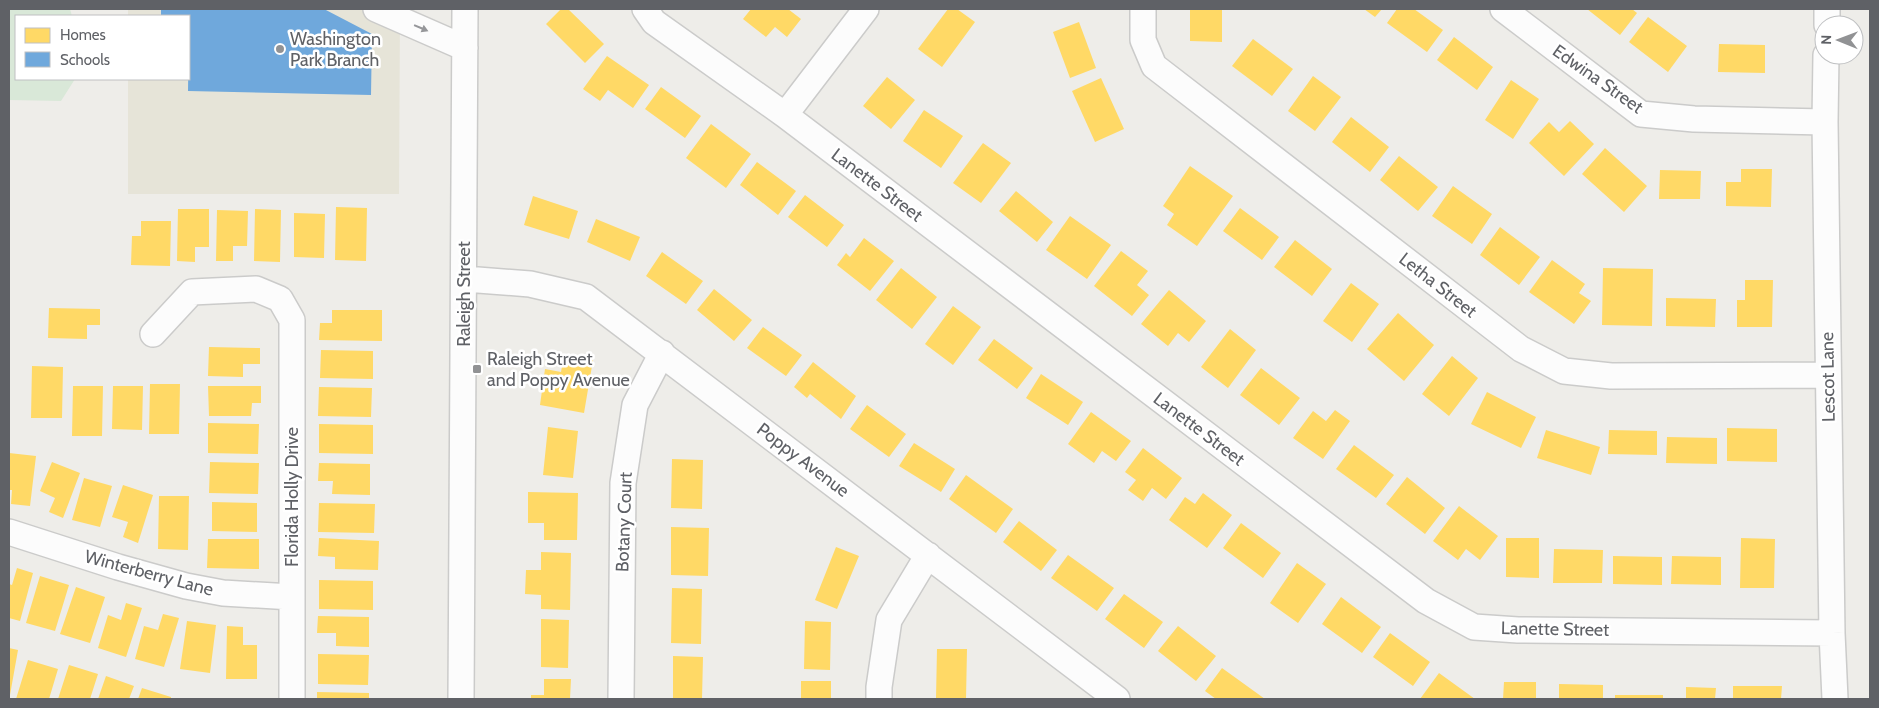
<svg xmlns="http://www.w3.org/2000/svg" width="1879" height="708" font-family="Cabin,sans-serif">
	<rect width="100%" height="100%" fill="#eeede9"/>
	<!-- commercial -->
	<path fill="#e6e4d8" d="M128,9H400L399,194H128V79H189V16H128Z"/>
	<!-- green -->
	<path fill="#d9e8d8" d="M9,9H70L72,16H16V79H75L61,101L9,100Z"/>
	<!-- homes -->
	<path fill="#ffd966" d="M561,9H568L604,44L585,63L546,24Z
		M751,9H788L801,19L787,37L775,27L766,37L743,19Z
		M948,9H957L975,22L942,67L918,49Z
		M1190,9H1222V42L1190,41Z
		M1364,9H1382L1375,17Z
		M1397,9H1414L1443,30L1427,52L1387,23Z
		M1587,9H1632L1637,13L1620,35Z
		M1648,17L1687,46L1668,72L1629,42Z
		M1079,22L1096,68L1070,78L1053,32Z
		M1454,37L1493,67L1477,90L1437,60Z
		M1253,39L1293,69L1272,96L1232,66Z
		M1719,44L1765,45V73L1718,72Z
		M607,56L649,85L633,108L608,90L600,101L583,89Z
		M1313,76L1341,97L1315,131L1288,111Z
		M887,77L915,100L891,129L863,106Z
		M1101,78L1124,129L1095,142L1072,91Z
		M1511,80L1539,99L1513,139L1485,120Z
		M661,87L701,116L685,138L645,109Z
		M924,110L963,136L941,168L903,141Z
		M1351,117L1389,147L1370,172L1332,142Z
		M1570,121L1594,144L1564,176L1529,143L1549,122L1559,132Z
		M711,124L751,154L726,188L686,158Z
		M983,143L1011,163L981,203L953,183Z
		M1605,148L1647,186L1624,212L1582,174Z
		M1399,156L1438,187L1418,211L1380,180Z
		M757,162L796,191L778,215L740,185Z
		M1190,166L1233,196L1197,246L1167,225L1174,214L1163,206Z
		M1741,169H1772L1771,207L1726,206V182H1741Z
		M1660,170L1701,171L1700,199H1659Z
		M1453,186L1492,214L1472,244L1432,216Z
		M1016,191L1053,222L1037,242L999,211Z
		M805,195L844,225L827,247L788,217Z
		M533,196L578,211L569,239L524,225Z
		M336,207L367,208L366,261L335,260Z
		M1240,208L1279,237L1262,260L1223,231Z
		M178,209H209V247H195V262L177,261Z
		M255,209L281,210L280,262L254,261Z
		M217,210L248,211L247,246H233V261H216Z
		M294,213L325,214L324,258L294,257Z
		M1070,216L1111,245L1087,279L1046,250Z
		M596,219L640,237L630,261L587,242Z
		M141,221H171L170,266L131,265L132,236H141Z
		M1500,227L1540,257L1519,285L1480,255Z
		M864,238L894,261L870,291L837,265L846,253L850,257Z
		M1295,240L1332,269L1312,296L1274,267Z
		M1121,251L1148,271L1137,285L1149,295L1132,316L1094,286Z
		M662,252L703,281L686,304L646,276Z
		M1552,260L1585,284L1579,293L1591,301L1574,324L1529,292Z
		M901,268L937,297L912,329L876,300Z
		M1603,268L1653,269L1652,326L1602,325Z
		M1745,280H1773L1772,327H1737V300H1745Z
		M1351,283L1379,304L1352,342L1323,321Z
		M714,289L752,320L734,341L697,310Z
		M1169,290L1206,321L1189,342L1178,333L1168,346L1141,324Z
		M1666,298L1716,299L1715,327L1666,326Z
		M953,306L981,327L953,365L925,344Z
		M49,308L100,309V325H87V339L48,338Z
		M332,310H382V341L319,340L320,323H332Z
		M1398,313L1434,345L1404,381L1367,349Z
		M763,327L802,355L786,376L747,348Z
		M1230,329L1256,350L1228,388L1201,367Z
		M994,339L1033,368L1017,389L978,360Z
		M209,347L260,348V364H243V377L208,376Z
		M321,350L373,351V379L320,378Z
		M564,355L593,360L584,413L540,405L545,369L561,372Z
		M1452,356L1478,378L1449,416L1422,394Z
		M813,362L856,396L841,419L810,394L807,398L794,387Z
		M32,366L63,367L62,418H31Z
		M1261,368L1300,398L1279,425L1240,395Z
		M1041,374L1083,402L1068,425L1026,398Z
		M150,384H180L179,434H149Z
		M73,386H103L102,436H72Z
		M113,386H143L142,430L112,429Z
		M208,386H261V403H252L251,416H209Z
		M319,387L372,388L371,417L318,416Z
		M1487,392L1536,417L1521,448L1471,424Z
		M867,405L906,434L889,457L850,429Z
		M1335,410L1350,421L1323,459L1293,438L1313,411L1326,421Z
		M1091,412L1131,441L1116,461L1102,451L1094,463L1068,444Z
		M208,423L259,424L258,454L208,453Z
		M319,424L373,425V454L319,453Z
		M548,427L578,431L573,478L543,475Z
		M1727,428L1777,429V462L1727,461Z
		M1546,430L1600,447L1591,475L1537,458Z
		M1609,430L1657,431V455L1608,454Z
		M1667,437L1717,438V464L1666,463Z
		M914,443L955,469L941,492L899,466Z
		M1354,445L1394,475L1376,498L1336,469Z
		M1143,448L1182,478L1166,499L1152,488L1143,501L1128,490L1136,480L1125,472Z
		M9,453L36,456L30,506L11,504L12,490H9Z
		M672,459L703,460L702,509L671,508Z
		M52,462L80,473L63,518L49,512L55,498L40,491Z
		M210,462L259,463L258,494L209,493Z
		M319,463L370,464V495L332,494L333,481H318Z
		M966,475L1013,509L996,533L949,499Z
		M1407,477L1445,508L1425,534L1386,504Z
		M84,478L112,486L100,527L72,520Z
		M123,485L153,495L138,543L123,537L128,522L112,517Z
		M528,492L578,493L577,540H544V523H528Z
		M1203,493L1232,515L1207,548L1169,520L1185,497L1195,504Z
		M159,496H189L188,550L158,549Z
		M212,502L257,503V532L212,531Z
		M319,503L375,504L374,533L318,532Z
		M1459,506L1498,536L1480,560L1466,549L1458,560L1433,541Z
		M1019,521L1057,550L1041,571L1003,542Z
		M1241,523L1281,553L1263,578L1223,548Z
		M671,527L709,528L708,576L671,575Z
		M319,538L379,541L378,570L335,569V557L318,556Z
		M1506,538H1539V578L1506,577Z
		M1741,538L1775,539L1774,588H1740Z
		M208,539H259V569L207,568Z
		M836,547L859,556L837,609L815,600Z
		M1554,549L1603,550L1602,583H1553Z
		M541,552L571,553L570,610L541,609V595L525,594L526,570H541Z
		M1068,555L1114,588L1097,611L1051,578Z
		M1613,556L1662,557V585L1613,584Z
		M1672,556L1721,557V585L1671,584Z
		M1297,563L1326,584L1298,623L1270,603Z
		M17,568L33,573L20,621L9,618V584L12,585Z
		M40,576L69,585L55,631L26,623Z
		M319,580L373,581V610L319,609Z
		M76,587L105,597L90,643L60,634Z
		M672,588L702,589L701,644L671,643Z
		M1124,594L1163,622L1144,648L1105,619Z
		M1341,597L1381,627L1362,653L1322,624Z
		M126,603L142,608L126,657L98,648L108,615L121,620Z
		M163,614L179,618L164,667L135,659L144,626L158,630Z
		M318,616L369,617V647L336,646V633H317Z
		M541,619L569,620L568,668L541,667Z
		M187,621L216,625L210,673L180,669Z
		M805,621L831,622L830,670L804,669Z
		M227,626L243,627V645H257V679H226Z
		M1178,626L1216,656L1196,681L1158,651Z
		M1390,633L1430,662L1413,686L1373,657Z
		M9,648L18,650L10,695H9Z
		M937,649H967L966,699L936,698Z
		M318,654L369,655L368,685L318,684Z
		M673,656L703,657L702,699H673Z
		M28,660L58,669L49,699H16Z
		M69,665L98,674L90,699H58Z
		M1222,668L1265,699H1216L1205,691Z
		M1439,673L1475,699H1420Z
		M106,676L134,686L129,699H98Z
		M544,679H571L570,699H531V695H544Z
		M801,681H831V699H801Z
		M1504,682H1536V699H1503Z
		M1559,684L1603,685V699H1559Z
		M1733,686H1782L1781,699H1733Z
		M1686,687L1716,688L1715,699H1686Z
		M142,688L171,697V699H138Z
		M317,692L369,693V699H317Z
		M1615,695H1663V699H1615Z"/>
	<!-- schools -->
	<path fill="#6fa8dc" d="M161,9H324L372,34L371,95L188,91L189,16H161Z"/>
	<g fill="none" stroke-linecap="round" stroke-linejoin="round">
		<!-- minor casing -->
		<g stroke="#cbcbca" stroke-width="28">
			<path id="minor" d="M376,9L465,48
				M645,9L654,22L785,115L1426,601L1474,627L1518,630L1832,633
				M1143,9V40L1154,66L1521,349L1564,371L1611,376L1828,375
				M1503,9L1641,114L1694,119L1825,122
				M1827,25V9
				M1826,55L1825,122L1832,633L1835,699
				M785,115L866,9
				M465,279L530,284L586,297L1117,699
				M153,334L192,292L256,289L280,299L292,320V699
				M9,532L118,567L186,586L223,593L292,597
				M461,699L465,9
				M621,699L623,483L635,405L662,353
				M879,699V687L889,620L928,555"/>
		</g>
		<!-- minor -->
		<use href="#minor" stroke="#fcfcfc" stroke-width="25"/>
	</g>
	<!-- one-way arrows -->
	<defs><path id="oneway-solid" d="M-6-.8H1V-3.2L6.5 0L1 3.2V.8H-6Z" transform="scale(1.25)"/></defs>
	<use fill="#96979a" href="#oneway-solid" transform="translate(421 28) rotate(23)"/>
	<!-- markers -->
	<g fill="#919294" stroke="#fff" stroke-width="2">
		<circle cx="280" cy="49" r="5"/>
		<rect x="472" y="364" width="10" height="10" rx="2.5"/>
	</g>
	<g text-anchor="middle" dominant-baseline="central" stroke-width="5" stroke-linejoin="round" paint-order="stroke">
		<!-- poi labels -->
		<g font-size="18" fill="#5f6166" stroke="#fff" text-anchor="start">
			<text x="290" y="39">Washington<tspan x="290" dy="21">Park Branch</tspan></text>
			<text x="487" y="359">Raleigh Street<tspan x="487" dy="21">and Poppy Avenue</tspan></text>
		</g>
		<!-- street labels -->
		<g font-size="18" fill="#5f6166" stroke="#fff">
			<text transform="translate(1598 79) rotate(35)">Edwina Street</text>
			<text transform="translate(877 185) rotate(37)">Lanette Street</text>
			<text transform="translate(1438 285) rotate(38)">Letha Street</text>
			<text transform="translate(464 294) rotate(-90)">Raleigh Street</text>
			<text transform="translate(1828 377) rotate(-91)">Lescot Lane</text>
			<text transform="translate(1199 429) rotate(37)">Lanette Street</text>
			<text transform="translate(803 460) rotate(37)">Poppy Avenue</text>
			<text transform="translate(292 497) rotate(-90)">Florida Holly Drive</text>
			<text transform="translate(624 522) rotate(-88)">Botany Court</text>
			<text transform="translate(149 573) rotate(15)">Winterberry Lane</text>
			<text transform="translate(1555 629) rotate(1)">Lanette Street</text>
		</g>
	</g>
	<!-- border -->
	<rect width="1879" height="708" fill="none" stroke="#5f6166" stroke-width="20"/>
	<!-- legend -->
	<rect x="15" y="15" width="175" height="65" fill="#ffffff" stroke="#bfc0c2"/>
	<rect x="25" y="28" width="25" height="15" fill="#ffd966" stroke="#bfc0c2"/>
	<text x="60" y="40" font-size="15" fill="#5f6166">Homes</text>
	<rect x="25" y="52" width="25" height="15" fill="#6fa8dc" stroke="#bfc0c2"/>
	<text x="60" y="65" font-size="15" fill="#5f6166">Schools</text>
	<!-- north arrow -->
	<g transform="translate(1839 40) rotate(271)"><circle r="24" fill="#ffffff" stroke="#bfc0c2"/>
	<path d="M0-4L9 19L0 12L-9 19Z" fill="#919294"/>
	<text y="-8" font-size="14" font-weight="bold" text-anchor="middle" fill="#5f6166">N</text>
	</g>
</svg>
